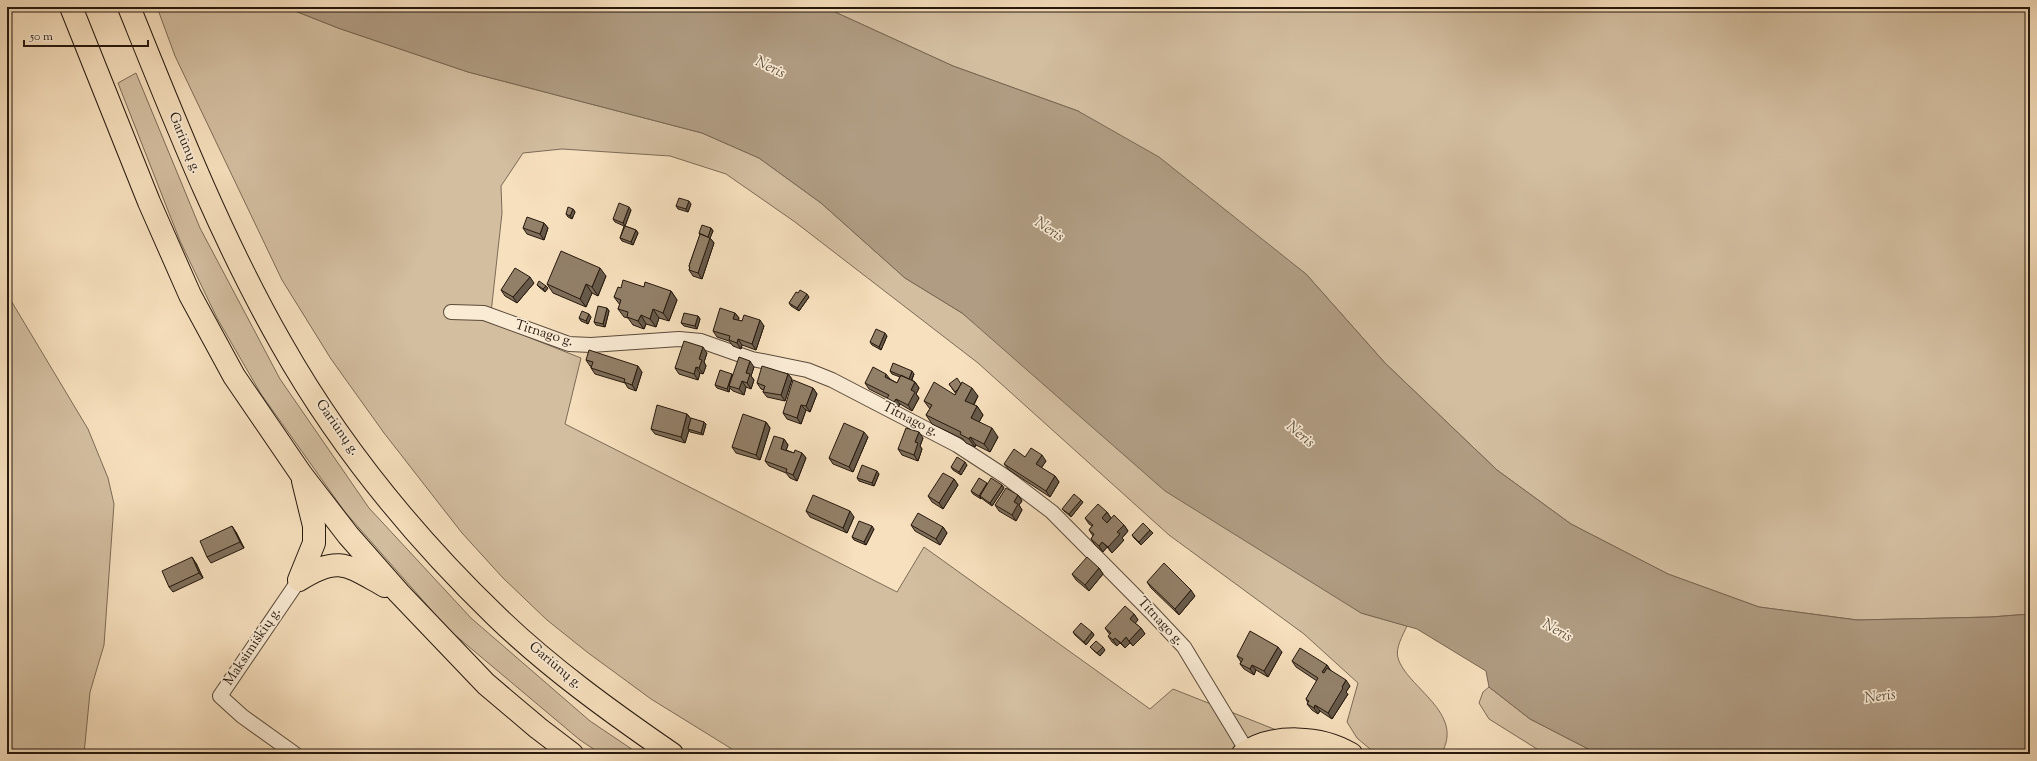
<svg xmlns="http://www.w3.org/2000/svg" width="2037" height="761" font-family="'Sorts Mill Goudy',serif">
	<rect width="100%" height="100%" fill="#f7e0be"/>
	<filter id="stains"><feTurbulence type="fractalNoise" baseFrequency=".005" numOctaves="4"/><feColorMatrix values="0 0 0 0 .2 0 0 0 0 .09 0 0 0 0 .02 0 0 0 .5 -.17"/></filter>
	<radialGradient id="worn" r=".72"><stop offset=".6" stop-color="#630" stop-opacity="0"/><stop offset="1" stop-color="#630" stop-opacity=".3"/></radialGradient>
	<!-- green -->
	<path fill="#d3bea0" stroke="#7c6b56" d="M157,7H285L338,28L468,72L702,133L759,158L821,203L905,278L962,313L1361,613L1407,626C1403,635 1395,648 1398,658C1407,688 1466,713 1441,754H1376L1357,738L1347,722L1358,683L1304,634L1169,535L978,363L795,222L726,174L670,156L562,149L523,153L501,186L502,213L490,322L581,358L565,424L897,592L924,547L1150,709L1173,689L1337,754H740L651,699L587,652L547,620L503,578L462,533L384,433L331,359L282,280L175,56Z
		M824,7H2030V614L1991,617L1857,620L1759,607L1668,574L1571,524L1497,470L1385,363L1306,274L1078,111L953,66Z
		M136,73L200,228L280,379L369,508L471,618L590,721L639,754H601L580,740L449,630L345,512L261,394L217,318L180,241L118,83Z
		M7,294L88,429L108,478L114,504L104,645L90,692L84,754H7Z
		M1489,687L1530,719L1598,754H1545L1489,719L1479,703L1483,692Z"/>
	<!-- water -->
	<path fill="#b09c82" stroke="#796753" d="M285,7H824L953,66L1078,111L1159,157L1306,274L1385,363L1497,470L1571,524L1668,574L1759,607L1857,620L1991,617L2030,614V754H1598L1530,719L1489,687L1486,671L1417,629L1361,613L1165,491L962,313L905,278L821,203L759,158L702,133L468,72L338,28Z"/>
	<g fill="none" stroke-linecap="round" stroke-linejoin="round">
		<!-- minor casing -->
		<g stroke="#5a4a39" stroke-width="16">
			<path id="minor" d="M451,312L484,313L569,344L591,345L679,339L701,341L752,359L807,370L832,380L957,445L1006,477L1052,512L1150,611L1184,647L1247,751
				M295,754L242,716L220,696L299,580"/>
		</g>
		<!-- trunk casing -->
		<g stroke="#26180d" stroke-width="24">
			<path id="trunk" d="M71,7L149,202L190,295L234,376L301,474L348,535L399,593L486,684L538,728L572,754
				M129,7C175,121 220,236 281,343C338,444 414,537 497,617C550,668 611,712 672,754
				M299,580L314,543V526L303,481
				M299,580C339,555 347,565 385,586
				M1243,754C1273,733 1321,736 1351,754"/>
		</g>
		<!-- minor -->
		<use href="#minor" stroke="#faebd5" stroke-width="14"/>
		<!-- trunk -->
		<use href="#trunk" stroke="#f7e0be" stroke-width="22"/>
	</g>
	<!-- wall -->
	<path fill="#7e6e5a" stroke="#26180d" d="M691,204L688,212L678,209L676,206Z
		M573,209L575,212L572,219L568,217L566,214Z
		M631,210L625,226L636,230L638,233L633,245L622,241L620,238L624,226L615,222L613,219Z
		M544,223L548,228L544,240L527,234L523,228Z
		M711,228L713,231L710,238L714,243L702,279L693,276L689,270L690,268L689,266L700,235L699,233Z
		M606,276L598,296L592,293L586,307L553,293L547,284Z
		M534,283L517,303L505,296L501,290Z
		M537,285L546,286L548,288L545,292L539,287Z
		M644,287L671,291L677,300L669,321L659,318L656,327L646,324L644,329L633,325L628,318L624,317L618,309L620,305L614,297L621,288Z
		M798,293L809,297L799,311L791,306L789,303Z
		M607,308L609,311L605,327L596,325L594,322Z
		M735,313L739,318L738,320L764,326L756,350L742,345L741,349L733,346L729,341L717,337L713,331Z
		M698,316L700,319L697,329L684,326L681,323Z
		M591,317L588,324L581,321L579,318Z
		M887,336L881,350L872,345L870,342Z
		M707,353L704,362L706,366L703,374L700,373L698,380L679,374L675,368Z
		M586,360L642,372L636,391L628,388L625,383L595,374L591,368V366H590Z
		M754,367L751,376L754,380L751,389L746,387L744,395L733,391L730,388L729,392L717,388L715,385L733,375Z
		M890,371L914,374L912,380L915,382L919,388L916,394L919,398L912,411L900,404L898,407L891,404L887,398L869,389L865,383L890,379L897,383L900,377L892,374Z
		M788,374L792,379L785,401L767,397L763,392L764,390L761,389L757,383Z
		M949,384H961L978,396L974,405L977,406L983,415L979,422L998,437L990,452L976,445L975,447L966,443L963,439L932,424L926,415L930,409L924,401L955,395L956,394Z
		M813,388L817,394L810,412L806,410L801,424L787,419L783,413Z
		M687,414L691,419L704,422L706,424L703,435L690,432L689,430L685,443L655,434L651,429Z
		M766,422L770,428L760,460L736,453L732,447Z
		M868,437L853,472L833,464L829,458Z
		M923,438L920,446L922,449L918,461L902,455L898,449Z
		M784,439L788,445L786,450L794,453H802L806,458L797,481L790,478L786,473L769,466L765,461Z
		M1025,457L1046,461L1041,468L1055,476L1059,482L1050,497L1009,470L1004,464Z
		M967,465L961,475L953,470L951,467Z
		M879,474L874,486L859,481L857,478Z
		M954,479L958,485L943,509L932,502L928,496Z
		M987,483L988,484L1002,485L1004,488L992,506L981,498V499L973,494L971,491Z
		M1018,495L1022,501L1019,505L1022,510L1016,521L999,511L995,505Z
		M1081,500L1083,502L1071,517L1064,511L1062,509Z
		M806,511L854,517L847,533L810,517Z
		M1107,512L1111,518L1124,525L1128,531L1122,538L1124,540L1112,553L1107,547L1103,552L1095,545L1091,539L1093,536L1089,530L1092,526L1089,524L1085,518Z
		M911,525L943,527L947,533L940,545L915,531Z
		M874,529L866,545L854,540L852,537Z
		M236,532L244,548L211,563L207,557Z
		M1153,533L1141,545L1134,538L1132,535Z
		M196,563L203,578L173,592L169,587Z
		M1099,568L1103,574L1089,591L1076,580L1072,574Z
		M1147,582L1195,596L1179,615L1151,588Z
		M1134,614L1138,620L1135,623L1141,628L1145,634L1133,646L1130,643L1125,648L1120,643L1117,646L1112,642L1108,636L1110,635L1105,628Z
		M1073,632H1092L1094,635L1086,645L1075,635Z
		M1090,647L1105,650L1100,656L1093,650Z
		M1282,652L1268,677L1256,670L1254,675L1244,669L1240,664L1241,662L1237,656Z
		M1292,661L1327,665L1330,670L1350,686L1346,692L1348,694L1332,719L1320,711L1318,714L1312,710L1307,704L1308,703L1306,699L1317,681L1296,667Z"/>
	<!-- shaded-wall -->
	<path fill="#675a4a" stroke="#26180d" d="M689,201L691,204L688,212L686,209Z
		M629,207L631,210L625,226L623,223Z
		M573,209L575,212L572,219L570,216Z
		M544,223L548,228L544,240L540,234Z
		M711,228L713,231L710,238L714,243L702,279L698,273L708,237Z
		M636,230L638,233L633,245L631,242Z
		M600,268L606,276L598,296L592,287Z
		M530,277L534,283L517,303L513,297Z
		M586,284L592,293L586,307L580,299Z
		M546,286L548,288L545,292L543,289Z
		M671,291L677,300L669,321L663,313Z
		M807,294L809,297L799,311L797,308Z
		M607,308L609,311L605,327L603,324Z
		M653,309L659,318L656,327L650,319Z
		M735,313L739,318L737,324L733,319Z
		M589,314L591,317L588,324L586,321Z
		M641,315L646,324L644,329L638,321Z
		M698,316L700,319L697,329L695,326Z
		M760,320L764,326L756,350L752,344Z
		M885,333L887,336L881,350L879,347Z
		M738,339L742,345L741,349L737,343Z
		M703,347L707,353L704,362L706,366L703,374L699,368V359Z
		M750,361L754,367L751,376L754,380L751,389L747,383L746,373Z
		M638,366L642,372L636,391L632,385Z
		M696,367L700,373L698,380L694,374Z
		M912,371L914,374L911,381L909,379Z
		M732,374L734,376L729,386L730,388L729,392L727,389Z
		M788,374L792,379L785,401L781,395Z
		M886,374L890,379L885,377Z
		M742,381L746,387L744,395L739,389Z
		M915,382L919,388L916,394L919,398L912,411L908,405L911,390Z
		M813,388L817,394L810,412L806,406Z
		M972,388L978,396L971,409L965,401Z
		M896,399L900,404L898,407L894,402Z
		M801,405L806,410L801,424L797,418Z
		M977,406L983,415L977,426L971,418Z
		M687,414L691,419L688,429L689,430L685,443L681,437Z
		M704,422L706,424L703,435L701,433Z
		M766,422L770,428L760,460L756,455Z
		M992,428L998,437L990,452L984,444Z
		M864,432L868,437L853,472L849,467Z
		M919,432L923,438L920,446L922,449L918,461L914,455L915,442Z
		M970,437L976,445L975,447L969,439Z
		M784,439L788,445L785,454L781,449Z
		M802,453L806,458L797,481L793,475Z
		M1042,455L1046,461L1040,470L1036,464Z
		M965,462L967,465L961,475L959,472Z
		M877,471L879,474L874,486L872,483Z
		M1055,476L1059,482L1050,497L1046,491Z
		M954,479L958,485L943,509L939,503Z
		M987,483L989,486L980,496L981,499L979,496Z
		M1002,485L1004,488L992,506L990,503Z
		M1018,495L1022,501L1019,505L1022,510L1016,521L1012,515L1014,502Z
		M1081,500L1083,502L1071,517L1069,514Z
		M850,511L854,517L847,533L843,528Z
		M1107,512L1111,518L1106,524L1102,518Z
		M1124,525L1128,531L1122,538L1124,540L1112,553L1108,547L1117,532Z
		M232,526L236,532L244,548L240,542Z
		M872,526L874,529L866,545L864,542Z
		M943,527L947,533L940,545L936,539Z
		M1150,530L1153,533L1141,545L1139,542Z
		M1102,542L1107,547L1103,552L1099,546Z
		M192,557L196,563L203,578L199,573Z
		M1099,568L1103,574L1089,591L1085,585Z
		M1191,590L1195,596L1179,615L1175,609Z
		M1134,614L1138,620L1134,625L1130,619Z
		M1141,628L1145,634L1133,646L1129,641Z
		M1092,632L1094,635L1086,645L1084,642Z
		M1126,637L1130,643L1125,648L1121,643Z
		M1115,638L1120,643L1117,646L1113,640Z
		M1103,647L1105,650L1100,656L1097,653Z
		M1278,647L1282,652L1268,677L1264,671Z
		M1252,665L1256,670L1254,675L1250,669Z
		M1327,665L1331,671L1326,678L1322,672Z
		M1346,680L1350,686L1346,692L1348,694L1332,719L1328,713Z
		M1315,705L1320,711L1318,714L1314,708Z"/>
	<!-- building -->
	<path fill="#938069" stroke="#26180d" d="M679,198L689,201L686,209L676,206Z
		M619,203L629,207L623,223L613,219Z
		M568,207L573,209L570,216L566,214Z
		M527,217L544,223L540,234L523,228Z
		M702,225L711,228L708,237L699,233Z
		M625,226L636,230L631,242L620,238Z
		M700,234L710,238L698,273L689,270L690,267L689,266Z
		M561,251L600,268L592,287L586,284L580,299L547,284Z
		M515,268L530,277L513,297L501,290Z
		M623,280L644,287L645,282L671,291L663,313L653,309L650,319L641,315L638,321L627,317L628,312L618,309L621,300L614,297L618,287L621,288Z
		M539,281L546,286L543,289L537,285Z
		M800,290L807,294L797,308L789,303L796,292L798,293Z
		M598,306L607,308L603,324L594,322Z
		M720,308L735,313L733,319L742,321L744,315L760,320L752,344L738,339L737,343L729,340L730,336L713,331Z
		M582,311L589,314L586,321L579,318Z
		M684,313L698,316L695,326L681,323Z
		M876,329L885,333L879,347L870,342Z
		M684,341L703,347L699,359L702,360L699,368L696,367L694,374L675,368Z
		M589,350L638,366L632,385L624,382L625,379L591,368L593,362L586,360Z
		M739,357L750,361L746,373L750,374L747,383L742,381L739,389L729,386Z
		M893,363L912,371L909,379L890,371Z
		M762,366L788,374L781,395L763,392L765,386L757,383Z
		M873,367L886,374L885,377L897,383L901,375L915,382L911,390L915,392L908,405L896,399L894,402L887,398L889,395L865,383Z
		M720,370L732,374L727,389L715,385Z
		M957,378L961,384L958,389L955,392L949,384Z
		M793,380L813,388L806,406L801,405L797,418L783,413Z
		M934,382L955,395L962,382L972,388L965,401L977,406L971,418L992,428L984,444L970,437L969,439L960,434L961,432L926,415L932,405L924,401Z
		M657,405L687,414L681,437L651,429Z
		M743,414L766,422L756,455L732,447Z
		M691,418L704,422L701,433L688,429Z
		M844,423L864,432L849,467L829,458Z
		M906,428L919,432L915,442L918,443L914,455L898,449Z
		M774,436L784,439L781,449L794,453L795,450L802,453L793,475L786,472L787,469L765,461Z
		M1031,448L1042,455L1036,464L1055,476L1046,491L1004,464L1014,449L1025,457Z
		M957,457L965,462L959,472L951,467Z
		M862,465L877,471L872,483L857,478Z
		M943,473L954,479L939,503L928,496Z
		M979,478L987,483L979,496L971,491Z
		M991,478L1002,485L990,503L980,496Z
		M1006,488L1018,495L1014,502L1018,504L1012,515L995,505Z
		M1074,494L1081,500L1069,514L1062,509Z
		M813,495L850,511L843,528L806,511Z
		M1098,504L1107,512L1102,518L1107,523L1114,515L1124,525L1117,532L1120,534L1108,547L1102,542L1099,546L1091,539L1094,534L1089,530L1093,525L1085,518Z
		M918,513L943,527L936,539L911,525Z
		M859,521L872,526L864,542L852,537Z
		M1143,523L1150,530L1139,542L1132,535Z
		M232,526L240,542L207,557L200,541Z
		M192,557L199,573L169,587L162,571Z
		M1087,557L1099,568L1085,585L1072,574Z
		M1164,563L1191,590L1175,609L1147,582Z
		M1125,606L1134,614L1130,619L1141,628L1129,641L1126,637L1121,643L1115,638L1113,640L1108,636L1111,633L1105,628Z
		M1081,623L1092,632L1084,642L1073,632Z
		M1250,631L1278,647L1264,671L1252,665L1250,669L1240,664L1243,659L1237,656Z
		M1096,641L1103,647L1097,653L1090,647Z
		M1300,648L1327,665L1322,672L1324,673L1327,668L1346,680L1342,687L1343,688L1328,713L1315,705L1314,708L1307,704L1309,701L1306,699L1318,678L1292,661Z
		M1466,751L1470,754H1464Z"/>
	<g text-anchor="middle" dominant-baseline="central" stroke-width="3.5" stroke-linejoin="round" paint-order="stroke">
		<!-- street labels -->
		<g font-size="14" fill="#26180d" stroke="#faebd5">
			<text transform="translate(184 143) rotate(68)">Gariūnų g.</text>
			<text transform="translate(544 334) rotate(17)">Titnago g.</text>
			<text transform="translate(910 420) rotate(27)">Titnago g.</text>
			<text transform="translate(337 428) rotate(55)">Gariūnų g.</text>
			<text transform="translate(1160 622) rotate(47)">Titnago g.</text>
			<text transform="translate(253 647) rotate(-56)">Maksimiškių g.</text>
			<text transform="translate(555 666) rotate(40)">Gariūnų g.</text>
		</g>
		<!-- water labels -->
		<g font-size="15" font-style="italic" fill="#5d4d3c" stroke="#faebd5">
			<text transform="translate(770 68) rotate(26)">Neris</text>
			<text transform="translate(1049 230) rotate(34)">Neris</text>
			<text transform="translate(1300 435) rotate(40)">Neris</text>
			<text transform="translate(1557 631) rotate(29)">Neris</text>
			<text transform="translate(1880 697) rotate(-7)">Neris</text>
		</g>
	</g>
	<!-- margin -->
	<rect width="2037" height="761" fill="none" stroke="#f7e0be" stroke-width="24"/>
	<rect x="8" y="8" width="2021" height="745" fill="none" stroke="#26180d" stroke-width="2"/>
	<rect x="12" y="12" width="2013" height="737" fill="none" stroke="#26180d"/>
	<!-- scale -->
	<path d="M24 40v6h124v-6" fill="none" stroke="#26180d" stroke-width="2"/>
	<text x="30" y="40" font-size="12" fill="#26180d" stroke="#faebd5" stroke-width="3" paint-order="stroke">50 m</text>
	<rect width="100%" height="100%" filter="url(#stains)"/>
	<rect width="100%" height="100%" fill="url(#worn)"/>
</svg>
